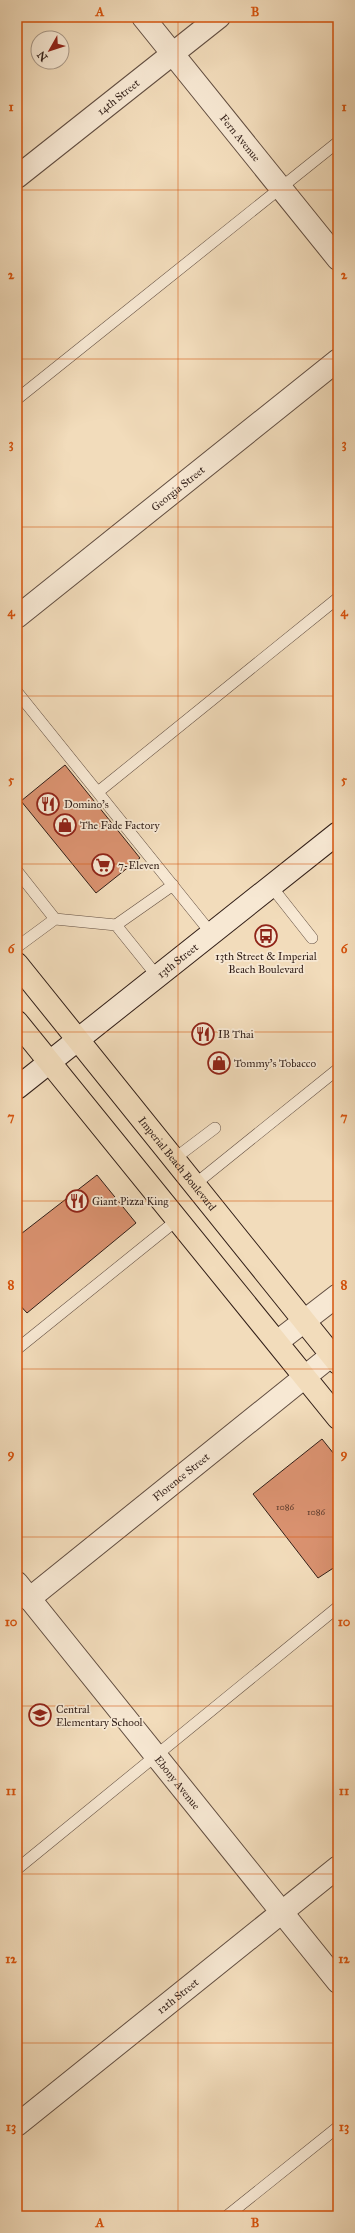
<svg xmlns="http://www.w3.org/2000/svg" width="355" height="2233" font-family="'IM FELL Great Primer',serif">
	<rect width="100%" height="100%" fill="#f2dcbb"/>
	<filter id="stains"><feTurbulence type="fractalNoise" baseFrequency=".005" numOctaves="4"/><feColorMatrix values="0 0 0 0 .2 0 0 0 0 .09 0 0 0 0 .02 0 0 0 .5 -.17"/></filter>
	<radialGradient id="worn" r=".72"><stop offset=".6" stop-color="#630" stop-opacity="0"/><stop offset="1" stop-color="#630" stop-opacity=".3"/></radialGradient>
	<!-- building -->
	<path fill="#da9270" stroke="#321f18" d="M65,765L140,858L96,893L21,801Z
		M97,1175L136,1223L27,1313L17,1302V1237Z
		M322,1439L338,1459V1565L318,1578L253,1494Z"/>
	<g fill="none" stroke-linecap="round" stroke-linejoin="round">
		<!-- service casing -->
		<g stroke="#624e41" stroke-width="12">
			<path id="service" d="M17,399L338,142
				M17,692L211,933
				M98,792L338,598
				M17,871L55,919
				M271,886L312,938
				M116,925L157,976
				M17,947L55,919L116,925L173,885
				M174,1159L215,1128
				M194,1185L338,1069
				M17,1349L177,1220
				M17,1869L338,1607
				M227,2216L338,2127"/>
		</g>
		<!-- minor casing -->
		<g stroke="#624e41" stroke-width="24">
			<g id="minor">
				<path id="s1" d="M143,17L338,259"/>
				<path id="s2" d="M17,177L219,17"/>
				<path id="s3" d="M17,617L338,360"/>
				<path d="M277,1342L338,1295"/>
				<path id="s4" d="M17,1583L338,1982"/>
				<path id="s5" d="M29,1599L332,1355"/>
				<path id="s6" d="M17,2125L338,1867"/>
			</g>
		</g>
		<!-- secondary casing -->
		<g stroke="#321f18" stroke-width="24">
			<g id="secondary">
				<path id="s7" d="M17,1088L338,833"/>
			</g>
		</g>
		<!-- primary casing -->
		<g stroke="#321f18" stroke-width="24">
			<g id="primary">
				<path id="s8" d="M17,964L338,1363"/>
				<path d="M17,1022L338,1418"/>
			</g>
		</g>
		<!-- service -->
		<use href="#service" stroke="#f7e8d3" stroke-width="11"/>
		<!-- minor -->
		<use href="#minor" stroke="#f7e8d3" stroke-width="22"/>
		<!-- secondary -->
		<use href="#secondary" stroke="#f7e8d3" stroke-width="22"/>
		<!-- primary -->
		<use href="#primary" stroke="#f2dcbb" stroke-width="22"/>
	</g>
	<!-- grid -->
	<path fill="none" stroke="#d6530d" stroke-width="1" stroke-opacity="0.55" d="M178,17V2216M17,190H338M17,359H338M17,527H338M17,696H338M17,864H338M17,1032H338M17,1201H338M17,1369H338M17,1537H338M17,1706H338M17,1874H338M17,2043H338"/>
	<!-- icons -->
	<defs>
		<g id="restaurant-ring" transform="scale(1.15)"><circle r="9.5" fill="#f7e8d3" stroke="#8f2418" stroke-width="1.5"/><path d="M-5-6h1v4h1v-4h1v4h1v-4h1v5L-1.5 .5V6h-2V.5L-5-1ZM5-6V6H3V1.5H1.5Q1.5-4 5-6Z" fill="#8f2418"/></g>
		<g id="shop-ring" transform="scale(1.15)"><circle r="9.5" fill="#f7e8d3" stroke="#8f2418" stroke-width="1.5"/><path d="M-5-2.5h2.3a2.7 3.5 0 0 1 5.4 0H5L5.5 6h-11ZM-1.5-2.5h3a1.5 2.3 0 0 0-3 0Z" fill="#8f2418"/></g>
		<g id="supermarket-ring" transform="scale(1.15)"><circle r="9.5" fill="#f7e8d3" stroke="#8f2418" stroke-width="1.5"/><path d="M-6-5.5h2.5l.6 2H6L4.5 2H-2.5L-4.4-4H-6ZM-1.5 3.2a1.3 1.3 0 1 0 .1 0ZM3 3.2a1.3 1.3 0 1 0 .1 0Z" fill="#8f2418"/></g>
		<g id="bus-ring" transform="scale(1.15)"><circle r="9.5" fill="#f7e8d3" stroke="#8f2418" stroke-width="1.5"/><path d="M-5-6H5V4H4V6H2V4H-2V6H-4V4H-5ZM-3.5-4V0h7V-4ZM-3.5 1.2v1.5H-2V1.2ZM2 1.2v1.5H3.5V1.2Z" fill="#8f2418"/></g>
		<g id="school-ring" transform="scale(1.15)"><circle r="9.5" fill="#f7e8d3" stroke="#8f2418" stroke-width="1.5"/><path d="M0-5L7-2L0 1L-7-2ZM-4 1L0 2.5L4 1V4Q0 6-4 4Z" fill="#8f2418"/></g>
	</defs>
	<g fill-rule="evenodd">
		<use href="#restaurant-ring" x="48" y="804"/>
		<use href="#shop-ring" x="65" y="825"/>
		<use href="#supermarket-ring" x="103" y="865"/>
		<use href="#bus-ring" x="266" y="936"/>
		<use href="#restaurant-ring" x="203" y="1034"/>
		<use href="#shop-ring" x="219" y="1063"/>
		<use href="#restaurant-ring" x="77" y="1201"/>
		<use href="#school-ring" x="40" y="1715"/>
	</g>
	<g text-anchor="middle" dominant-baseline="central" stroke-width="3.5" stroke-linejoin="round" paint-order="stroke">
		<!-- number labels -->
		<g font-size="9" fill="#5c3c2e">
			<text x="285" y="1506">1086</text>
			<text x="316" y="1511">1086</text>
		</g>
		<!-- street labels -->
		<g font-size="11" fill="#321f18" stroke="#f7e8d3">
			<text stroke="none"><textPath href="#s2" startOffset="129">14th Street</textPath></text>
			<text stroke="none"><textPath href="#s1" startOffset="155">Fern Avenue</textPath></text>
			<text stroke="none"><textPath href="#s3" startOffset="206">Georgia Street</textPath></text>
			<text stroke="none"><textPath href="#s7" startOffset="205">13th Street</textPath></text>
			<text stroke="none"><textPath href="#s8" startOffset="256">Imperial Beach Boulevard</textPath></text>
			<text stroke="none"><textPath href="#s5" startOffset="195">Florence Street</textPath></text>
			<text stroke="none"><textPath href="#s4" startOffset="256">Ebony Avenue</textPath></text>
			<text stroke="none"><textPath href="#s6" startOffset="206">12th Street</textPath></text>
		</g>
		<!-- poi labels -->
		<g font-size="11" fill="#321f18" stroke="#f7e8d3" text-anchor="start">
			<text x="64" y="804">Domino's</text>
			<text x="80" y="825">The Fade Factory</text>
			<text x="118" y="865">7-Eleven</text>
			<text x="266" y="956" text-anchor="middle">13th Street &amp; Imperial<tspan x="266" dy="13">Beach Boulevard</tspan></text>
			<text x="218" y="1034">IB Thai</text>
			<text x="234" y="1063">Tommy's Tobacco</text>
			<text x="92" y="1201">Giant Pizza King</text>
			<text x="56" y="1709">Central<tspan x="56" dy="13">Elementary School</tspan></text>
		</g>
	</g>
	<!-- margin -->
	<rect width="355" height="2233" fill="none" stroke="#f2dcbb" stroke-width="44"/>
	<!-- north arrow -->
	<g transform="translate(50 50) rotate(231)"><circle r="19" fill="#f7e8d3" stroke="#a89888"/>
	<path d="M0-3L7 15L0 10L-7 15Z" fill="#8f2418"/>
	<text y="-6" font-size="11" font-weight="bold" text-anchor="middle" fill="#321f18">N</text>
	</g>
	<rect x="22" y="22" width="311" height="2189" fill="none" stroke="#d6530d" stroke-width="1.5"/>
	<g font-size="13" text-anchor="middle" font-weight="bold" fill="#d6530d">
		<text x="100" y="16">A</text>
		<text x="255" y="16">B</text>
		<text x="11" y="111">1</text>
		<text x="344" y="111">1</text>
		<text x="11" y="279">2</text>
		<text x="344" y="279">2</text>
		<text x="11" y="448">3</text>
		<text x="344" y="448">3</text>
		<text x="11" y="616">4</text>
		<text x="344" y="616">4</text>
		<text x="11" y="784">5</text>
		<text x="344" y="784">5</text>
		<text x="11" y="953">6</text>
		<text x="344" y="953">6</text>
		<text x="11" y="1121">7</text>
		<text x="344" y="1121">7</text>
		<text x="11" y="1289">8</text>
		<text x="344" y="1289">8</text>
		<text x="11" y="1458">9</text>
		<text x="344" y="1458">9</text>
		<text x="11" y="1626">10</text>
		<text x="344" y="1626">10</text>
		<text x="11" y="1795">11</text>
		<text x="344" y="1795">11</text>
		<text x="11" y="1963">12</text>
		<text x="344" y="1963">12</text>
		<text x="11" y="2131">13</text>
		<text x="344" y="2131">13</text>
		<text x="100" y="2227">A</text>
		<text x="255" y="2227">B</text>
	</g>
	<rect width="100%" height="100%" filter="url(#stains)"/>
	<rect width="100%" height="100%" fill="url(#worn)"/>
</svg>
